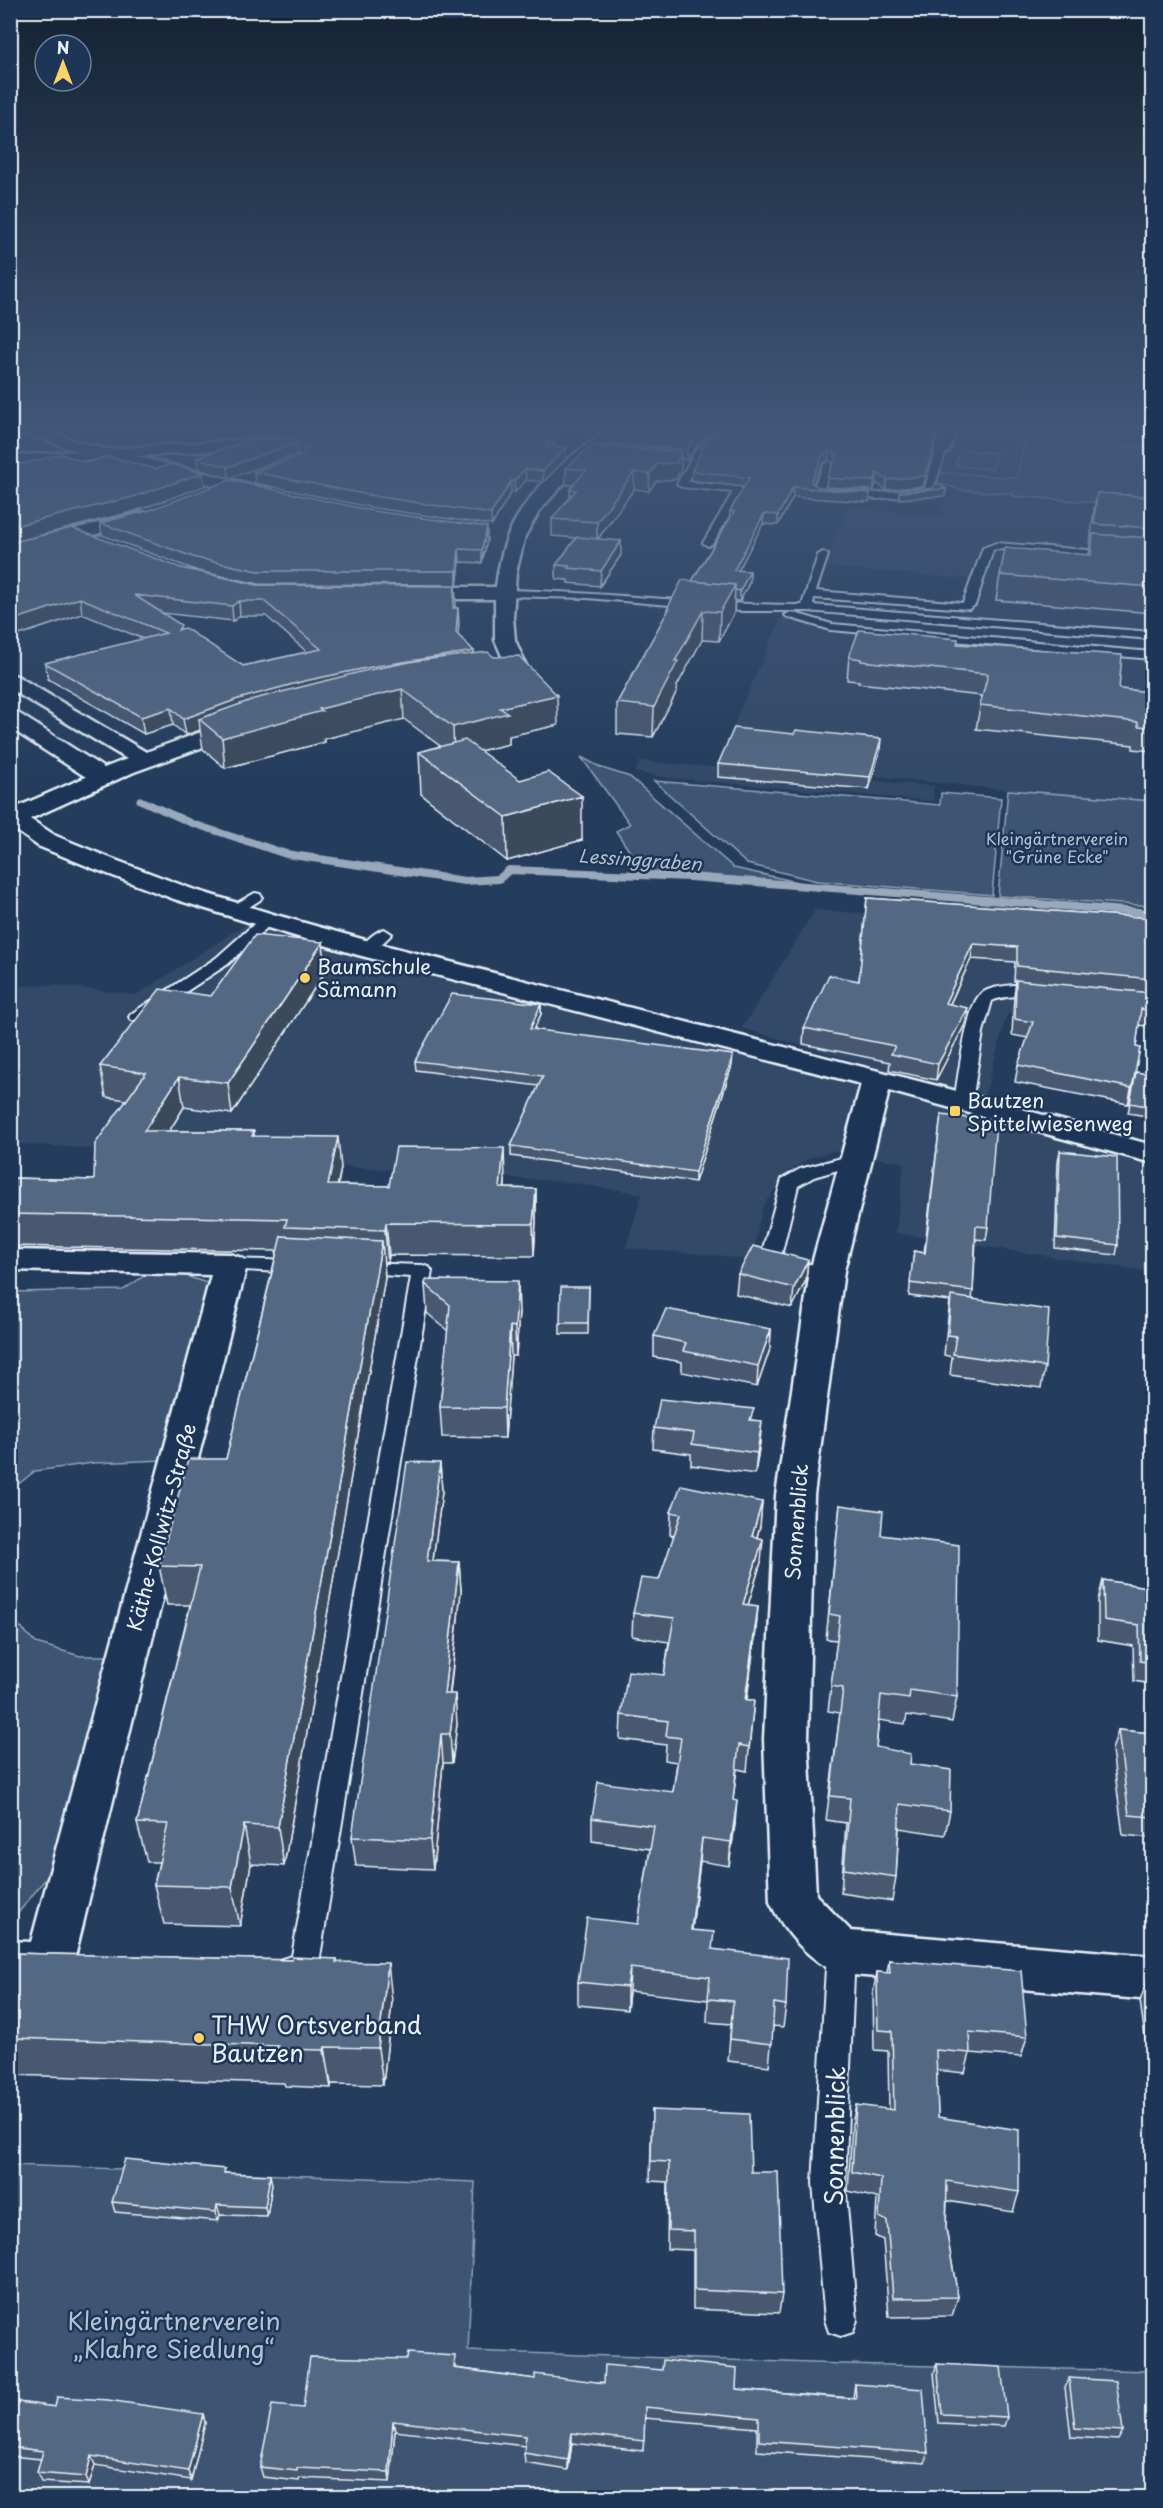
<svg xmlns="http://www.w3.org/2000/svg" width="1163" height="2508" font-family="'Playpen Sans',sans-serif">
	<rect width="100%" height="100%" fill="#253d5d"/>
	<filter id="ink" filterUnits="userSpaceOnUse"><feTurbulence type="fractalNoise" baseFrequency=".0167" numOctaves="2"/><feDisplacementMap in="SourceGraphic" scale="12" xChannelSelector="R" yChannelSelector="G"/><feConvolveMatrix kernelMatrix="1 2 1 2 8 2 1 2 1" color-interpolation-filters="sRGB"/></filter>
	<g filter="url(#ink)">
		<!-- built -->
		<path fill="#334a68" d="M953,429H1152V508L953,492L936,483Z
			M959,494L1152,511V639L956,623L968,579L823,567L847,508L941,515L945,501L953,495Z
			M781,618L1152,649V801L1008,790L718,760Z
			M640,761L934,786L933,801L668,778L635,772Z
			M815,910L1152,933V1029L1007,1014L984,1099L742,1028Z
			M254,919L1152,1157V1272L896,1233L904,1163L833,1151L810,1158L787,1172L763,1206L751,1261L723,1256L626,1248L642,1194L568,1182L11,1143L10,986L58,985L136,995Z"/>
		<!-- green -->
		<path fill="#3e5472" stroke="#93a2b5" stroke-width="1.5" d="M1026,438L1152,448V507L1012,496L1013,494L963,490L936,483L939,472L1016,478Z
			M961,450H962L997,453L992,469L955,466Z
			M581,757L602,768L630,777L734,868L802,883L642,870L616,831L630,824Z
			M654,781L940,805L941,793L1001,798L992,895L817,881L747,864Z
			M1008,790L1152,801V906L998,896Z
			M147,1274L183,1275L213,1285L164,1460L93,1463L35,1471L11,1490V1292L123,1290Z
			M11,1617L36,1643L80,1656H108L47,1877L11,1922Z
			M11,2165L475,2182L468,2351L843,2364L1152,2371V2497L11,2498Z"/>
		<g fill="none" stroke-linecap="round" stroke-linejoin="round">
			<!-- stream-far1 -->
			<path stroke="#99a8ba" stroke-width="7" d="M140,800L191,823L246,841"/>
			<!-- stream -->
			<path stroke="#99a8ba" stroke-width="8" d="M241,839L286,854L465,881L499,879L509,870L690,877L1152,913"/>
			<!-- lane casing -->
			<g stroke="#e8f1f8" stroke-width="4">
				<path id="lane" d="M718,429H728L701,455L688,482L739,487L744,490L713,543L708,546L703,543L733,492L682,487L677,484L695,452Z
					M941,448L946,451L932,493L878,499L817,494L812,491L824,465L829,462L834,465L823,489L878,493L925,488L936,451Z
					M996,543L1152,555V561L996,549L993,550L975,605L969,609L814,598L813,605L1152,632V639L807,611H741L587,598L506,596L500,593L506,590C605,592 703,605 802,605L818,555L823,552L828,555L816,591L963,603L983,548Z
					M791,612L832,624L1152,652V659L831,630L787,617L785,615Z
					M255,893L260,894L262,897L260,900L240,913H230L227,910L230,907Z
					M267,915L272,917L275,920L272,923L228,964L143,1020H131L129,1017L131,1014L216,958L262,917Z
					M384,929L392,934L373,952H361L359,949C365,941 375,932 384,929Z
					M1013,985L1042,986L1050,991C1044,998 1008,993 992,1001L983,1032L972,1102L969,1106H957L954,1102C958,1079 966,1013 978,997C984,988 1003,986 1013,985Z
					M856,1154L862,1155L865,1159L862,1163L814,1177L798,1186L782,1252L783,1255L795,1261L834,1269L837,1273L834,1277C814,1283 785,1271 767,1263L762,1252L782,1179L800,1169Z
					M230,1259L300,1261L307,1263L310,1267L307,1271L300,1273L223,1269L220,1265L223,1261Z
					M359,1263L422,1265L429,1267L432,1271L318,1969L314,1978C301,1983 292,1983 279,1978L275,1969L279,1960L292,1956L411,1277L352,1273L349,1269L352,1265Z
					M841,1939L851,1943L855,1952L845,2183L857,2320L853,2332L841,2336L829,2332L825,2320L813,2183L827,1952L831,1943Z"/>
			</g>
			<!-- street casing -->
			<g stroke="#e8f1f8" stroke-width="5">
				<path id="street" d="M19,429H41L81,443L271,489L273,493L265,498L70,449L22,432Z
					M610,429H628L567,480L540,510L525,536L516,573L513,617L515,640L528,670L525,674C512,678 495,681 482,677L479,673L482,669L506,665L495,640V599H410L403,597L401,593L403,589L410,587H496C498,571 501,554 507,538C524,493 570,454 610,429Z
					M941,429H957L949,451L941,456L933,451Z
					M142,512L148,513L151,517L148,521L10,556V545Z
					M10,674L17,676L146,752L237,719L245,718L253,719L256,724L253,729L134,772L30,819L56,836L110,858L192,889L276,915L376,943L949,1089L1152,1145V1163L889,1091L844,1271L814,1495L808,1739L816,1895L851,1931L1152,1956V2000L841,1974C810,1962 784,1932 770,1902L764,1739L776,1495L810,1271L861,1084L358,955L258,925L174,899L92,868L38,846L10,826V810L86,777L10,728V712L18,713L104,768L127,759L10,689Z
					M10,1250L230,1254L242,1258L247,1265L148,1656L73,1965L66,1981L49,1987L10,1985V1941L31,1942L211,1275L10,1270Z"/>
			</g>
			<!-- primary casing -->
			<g stroke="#e8f1f8" stroke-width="5">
				<path id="primary" d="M281,437L287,439L289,442L287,445L10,466V456Z"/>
			</g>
			<!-- lane -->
			<use href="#lane" fill="#1d3557" fill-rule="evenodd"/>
			<!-- street -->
			<use href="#street" fill="#1d3557" fill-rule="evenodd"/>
			<!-- primary -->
			<use href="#primary" fill="#1d3557" fill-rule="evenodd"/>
		</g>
		<!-- wall -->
		<path fill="#475970" stroke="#e8f1f8" stroke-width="1.5" fill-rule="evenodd" d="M416,429H559L552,447L566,448V459L543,482L526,480L515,492H511L492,525L374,508L255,483L254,472L300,456L297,454L229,478L198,469L196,458L249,440Z
			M722,429H939L933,444V455L923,486L886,490L876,483L874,490L826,487L827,478L833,463L828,460L822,464L813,484L818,487L870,493L869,502L793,497L778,525L763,524L738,570L750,581L740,601H735L734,613L719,641L702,640L677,686V691L653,737L617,734V703L666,614L667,609L692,581L729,520L730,511L744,487L691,480L692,471Z
			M608,444H698L687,460L681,459V469L676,479L656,481L649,491L634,489L598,539L621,555L600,586L568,583V580L556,579V565L576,538L552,536V519L570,497V489L573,485H566V468L608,447Z
			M946,489L945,496L899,499V492Z
			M1097,493L1152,497V613L996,600L1000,575L1089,555L1093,516Z
			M100,523L487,540L482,563L460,562L457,585L259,584L198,571L102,535Z
			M10,543L181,568L257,585L455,586V608H458V635L474,651V654L558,725L509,736V744L480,751L582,840L507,861L421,794L419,752L440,746L404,719L324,739L325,742L225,768L203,749L200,730L186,735L173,725L144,734L48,679L45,663L144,639L82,614L10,638ZM162,613L233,621L240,616H266L307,652L243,666L181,629Z
			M957,644L1119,689L1152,692V751L1133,749V745L976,729L982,696L858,683L859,681L847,680L849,657Z
			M880,751L869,789L718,777V764Z
			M867,898L1152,918V1027L1139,1025L1136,1047L1140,1048L1128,1104L1015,1082L1018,1065L1028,1038L1012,1035L1014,996L1016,981H1014L1015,962L971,959L950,1004L965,1024L936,1080L889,1070L890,1062L803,1044L804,1028L859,981Z
			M323,942L325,972L232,1114L184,1107L169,1131H254V1136L341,1168L338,1185L389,1186L505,1180V1188L536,1189V1220L534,1256L389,1255L388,1262H384L385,1278L284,1866L251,1864L240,1926L164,1924L154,1885L159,1862H147L137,1823L190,1605H167L159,1566L226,1459L277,1251L10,1246V1178L94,1180L127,1100L106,1097L100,1066L211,996Z
			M541,1004V1014L534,1029L732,1065L695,1182L511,1156V1146L539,1086L416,1070L415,1061Z
			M1136,1072L1152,1075V1117L1128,1113Z
			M941,1115L988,1227L986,1240L976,1239L973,1291L972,1299L1045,1367L1041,1388L950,1375L952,1357L944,1355L948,1317L950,1301L909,1296L914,1251L924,1253Z
			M1060,1151L1118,1245L1116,1255L1055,1248L1058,1161Z
			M808,1260L806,1280L792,1308L736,1294L738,1274Z
			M425,1284L519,1311L516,1356H511L505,1438L442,1437L440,1407L448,1331L427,1313Z
			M589,1287L588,1334H560V1323Z
			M771,1329L770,1349L757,1387L682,1372V1362L654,1357V1336Z
			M753,1420L760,1442L755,1474L691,1465V1454L653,1449L654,1428Z
			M440,1463L442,1492L433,1561L459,1562L461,1591L450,1694L457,1724L452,1763H443L433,1869L356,1866L352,1837Z
			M762,1502L760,1526L757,1537L761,1562L748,1605L758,1606L756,1630L747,1700H754L747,1771L737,1769L733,1800L735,1824L729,1866L700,1861L692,1930L712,1949L786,2005L783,2027L773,2026L769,2066L728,2061L731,2024L707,2022L708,2000L629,1991L627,2010L578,2005V1982L638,1924L650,1849L592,1841V1818L673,1792L677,1762L665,1760L666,1745L620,1739L621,1715L664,1675L669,1642L632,1636L633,1613L659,1580L674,1536L670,1535L671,1512Z
			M840,1505L881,1535L957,1697L952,1722L907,1715L905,1724L879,1720L876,1747L910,1764L950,1811L945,1835L899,1828L896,1877L892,1901L841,1893L846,1823L826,1820L840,1713L828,1711L837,1640L826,1639Z
			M1103,1580L1152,1588V1684L1134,1681L1133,1646L1098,1640V1600Z
			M1118,1730L1152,1733V1838L1123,1835L1112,1750Z
			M10,1953L291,1960L337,1959V1962L392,2001L383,2085L331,2084V2088L285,2086L284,2083L10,2075Z
			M889,1960L1027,2037L1021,2057L970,2053L965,2073L936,2070L938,2117L1019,2192L1013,2212L947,2201L946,2229L958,2297L952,2316L889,2317L883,2240L875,2236L877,2198L848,2191L852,2124L856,2105L889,2110L888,2051L874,2050L873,1992L877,1972L887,1973Z
			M1147,1981H1152V2058H1148L1140,2001Z
			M652,2110L751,2172L782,2294L779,2313L693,2309V2250L667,2249L668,2182L650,2181Z
			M226,2173L272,2184L267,2216L220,2215L218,2221L115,2212L112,2202Z
			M937,2364L1007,2417L1004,2426L939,2423L934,2373Z
			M456,2366V2368L535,2379L736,2389L853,2398L855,2384L928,2453L925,2463L757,2451V2428L645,2418L643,2451L572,2443L568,2470L525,2463L524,2453L525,2446L395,2431L390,2482L300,2478L299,2481L263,2477L260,2467L303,2408Z
			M1069,2378L1123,2431L1118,2440L1071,2437L1065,2387Z
			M10,2401L55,2407L203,2414L205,2423L191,2480L95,2465L89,2485L41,2482L37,2473L41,2459L10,2456Z"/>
		<!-- shaded-wall -->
		<path fill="#3a485b" stroke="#e8f1f8" stroke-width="1.5" d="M13,429H27L28,436L10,441V430Z
			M303,429H367L303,433Z
			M555,429H559L548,457L547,446Z
			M705,429H715L698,444L687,460V450L698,435Z
			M936,429H939L931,450L932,441Z
			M296,443L297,454L229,478L228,467Z
			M934,446L933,455L923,486L886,490L887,480Z
			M566,448V459L543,482V471Z
			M829,451L828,460L822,464L810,490L811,481L823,455Z
			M681,452V469L676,479L656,481L649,491L650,474L657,464Z
			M525,469L526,480L515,492L514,481Z
			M634,472V489L597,540V522Z
			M203,473L205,486L135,511L10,543V527Z
			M877,473L876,483L874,490V481Z
			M511,481V492L492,525L491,514Z
			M793,487V497L778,525V515Z
			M764,514L763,524L733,580L734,570Z
			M487,527V540L482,563V550Z
			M621,541V555L600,586L601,571Z
			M459,549L460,562L457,585V571Z
			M750,571V581L740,601V591Z
			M735,585L734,613L719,641L720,612Z
			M455,586L456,601L453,623V608Z
			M80,598L82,614L10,638V621Z
			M239,601L240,616L233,621L232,606Z
			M458,608L459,623L457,649L456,633Z
			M703,611L702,640L677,686V691L653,737L654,707L675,661Z
			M474,651L475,667L199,719L200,730L186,735L183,719L238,699L304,681L371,667Z
			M402,689L404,719L324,739L325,742L225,768L222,738L319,709Z
			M557,695L558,725L509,736V744L454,757L453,727L500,708Z
			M171,708L173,725L144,734L141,717Z
			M881,739L880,751L869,789L870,777Z
			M582,796V840L507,861L506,817Z
			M323,942L325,972L232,1114L228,1083Z
			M973,944L971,959L943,1018L945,1003Z
			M11,951L17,977L10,988V953Z
			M541,1004V1014L530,1038V1029Z
			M968,1008L965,1024L936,1080L938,1064Z
			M733,1055L732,1065L695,1182V1172Z
			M179,1077L184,1107L150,1163L144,1131Z
			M338,1137L341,1168L331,1216L328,1185Z
			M504,1148L505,1180L501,1220L500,1188Z
			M536,1189V1220L534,1256L533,1224Z
			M386,1223L389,1255L388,1262L385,1230Z
			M382,1241L385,1278L284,1866L278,1827Z
			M808,1260L806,1280L792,1308L794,1288Z
			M518,1281L519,1311L516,1356L515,1327Z
			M510,1326L511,1356L505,1438L504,1408Z
			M771,1329L770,1349L757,1387L758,1366Z
			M762,1421L760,1442L755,1474L757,1453Z
			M440,1463L442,1492L429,1590L427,1561Z
			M762,1502L760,1526L750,1560L752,1536Z
			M763,1539L761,1562L741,1628L743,1604Z
			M459,1562L461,1591L446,1724L444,1694Z
			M758,1606L756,1630L743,1723L745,1700Z
			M455,1694L457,1724L452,1763L450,1734Z
			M441,1734L443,1763L433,1869L430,1840Z
			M737,1801L735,1824L729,1866L731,1842Z
			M244,1825L251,1864L240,1926L232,1887Z
			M702,1838L700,1861L689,1953L691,1930Z
			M388,1963L392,2001L383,2085L378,2048Z
			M630,1968L629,1991L627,2010V1987Z
			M325,2047L331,2084V2088L324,2050Z
			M270,2175L272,2184L267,2216L265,2207Z
			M217,2205L220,2215L218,2221L216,2212Z
			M203,2414L205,2423L191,2480L188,2471Z
			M393,2421L395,2431L390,2482L389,2472Z
			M572,2433V2443L568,2470V2460Z
			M91,2456L95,2465L89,2485L86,2477Z"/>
		<!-- building -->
		<path fill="#536782" stroke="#e8f1f8" stroke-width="1.5" fill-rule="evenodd" d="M416,429H555L547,446L566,448L543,471L525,469L514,481H511L491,514L374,496L254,472L302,455L305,449L296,443L228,467L196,458L249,440Z
			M634,429H705L698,435L687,450L608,444Z
			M722,429H936L932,441L934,446L924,476L887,480L877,473L874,481L827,478L837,455L829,451L823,455L811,481L812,483L818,487L870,493L793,487L778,515L764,514L734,570L750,571L740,591L735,590V585L692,581L734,512L730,511L749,478L692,471L703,447Z
			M592,445L681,452L677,463L657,464L650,474L634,472L597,522L552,519L576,490L570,489L586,470L566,468Z
			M61,454L87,463L107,456L156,469L171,464L203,473L133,497L10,527V467Z
			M230,480L373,511L487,527L482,550L459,549L457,571H258L196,558L100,523L147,511Z
			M936,482L946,489L899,492L933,488Z
			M1097,493L1152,497V528L1094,524Z
			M72,528L181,568L257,585L455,586L453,608H458L456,633L474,651L371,667L304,681L238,699L183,719L171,708L141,717L45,663L166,633L80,598L10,621V543ZM134,595L232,606L239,601H264L321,649L243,666L185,628L178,630L181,625Z
			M1093,534L1152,538V587L1000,575L1005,548L1091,555Z
			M577,537L621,541L601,571L568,568L569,566L556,565Z
			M682,580L735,585L720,612L703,611L675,661H678L654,707L617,703L669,609H667Z
			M859,630L958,639L957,644L1122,655L1119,689L1152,692V727L1138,726V722L980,705L988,674L861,661V659L849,657Z
			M488,652L494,657L519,656L557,695L500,708L508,713L453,727L402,689L319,709L322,711L222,738L199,719L254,699L364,671L415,661Z
			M734,728L794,734L796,730L881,739L870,777L718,764Z
			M465,740L520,780L548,772L582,796L506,817L419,752Z
			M867,898L1152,918V979L1017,966V947L973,944L945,1003L968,1008L938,1064L891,1054L895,1046L804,1028L829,975L859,981Z
			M255,935L323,942L228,1083L179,1077L144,1131H254L252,1136L338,1137L328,1185L389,1186L396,1147L504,1148L500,1188L536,1189L533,1224L386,1223L385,1230L285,1227L287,1219L10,1214V1178L94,1180L95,1144L146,1073L100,1066L160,989L211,996Z
			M1016,980L1152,993V1011L1141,1009L1136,1047L1140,1048L1132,1088L1018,1065L1033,1022L1015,1019Z
			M452,994L541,1004L530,1029L733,1055L695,1172L511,1146L543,1076L415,1061Z
			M1136,1072L1152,1075V1107L1130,1103Z
			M941,1115L996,1121L988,1227L976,1226L973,1291L910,1283L914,1251L925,1253Z
			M1060,1151L1117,1157L1118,1245L1057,1238Z
			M281,1236L382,1241L278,1827L244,1825L232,1887L154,1885L168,1824L137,1823L200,1567L159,1566L188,1459H226Z
			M753,1246L808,1260L794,1288L738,1274Z
			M426,1280L518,1281L515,1327L510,1326L504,1408L440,1407L450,1305L425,1284Z
			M561,1287H589L588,1323H560Z
			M951,1296L1049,1310L1045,1367L953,1354L956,1336L948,1335Z
			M666,1309L771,1329L758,1366L683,1351L686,1343L654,1336Z
			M660,1399L754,1409L750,1420L762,1421L757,1453L692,1444L694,1433L654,1428Z
			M407,1462L440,1463L427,1561L459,1562L444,1694H455L450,1734H441L430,1840L352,1837Z
			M681,1485L762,1502L752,1536L763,1539L743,1604L758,1606L745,1700H754L749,1747L739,1745L733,1800L737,1801L731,1842L702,1838L691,1930L714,1932L712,1949L788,1958L786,2005L774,2003L772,2044L730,2039L733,2001L708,1999L710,1977L630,1968L627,1987L578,1982L587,1918L638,1924L654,1826L592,1818L598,1782L673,1792L681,1738L666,1736L668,1721L621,1715L628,1671L664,1675L674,1618L633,1613L641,1578L659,1580L681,1514L671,1512Z
			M840,1505L883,1511L881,1535L959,1545L957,1697L910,1690L909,1699L881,1695L876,1747L911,1754L910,1764L951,1770L950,1811L900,1804L896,1877L844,1869L850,1798L830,1796L843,1688L831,1686L840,1616L829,1614Z
			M1103,1580L1152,1588V1663L1140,1661L1139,1625L1104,1620Z
			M1118,1730L1152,1733V1817L1129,1815Z
			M10,1953L291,1960L292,1957L337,1959L336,1962L388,1963L378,2048L325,2047L324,2050L277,2049L278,2046L10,2038Z
			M889,1960L1021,1971L1027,2037L969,2032L970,2053L936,2050L938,2117L1019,2130V2192L947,2181L946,2229L958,2297L893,2298L887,2221L879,2217L881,2178L852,2172L856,2105L894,2110L892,2031L878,2030L877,1972L890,1973Z
			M1147,1981H1152V2017Z
			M652,2110L749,2114L751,2172H778L782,2294L694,2290V2231L668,2230L669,2162L651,2161Z
			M125,2159L225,2169L224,2173L270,2175L265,2207L217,2205L216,2212L112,2202Z
			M408,2353L455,2356L454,2368L535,2379V2374L604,2383L605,2365L662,2370L663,2360L737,2368L736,2389L856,2399L855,2384L923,2389L928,2453L759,2441V2418L645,2407L644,2441L572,2433L568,2460L524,2453L526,2436L393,2421L389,2472L297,2468V2471L260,2467L272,2405L303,2408L310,2357L407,2359Z
			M937,2364L1001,2367L1007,2417L942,2414Z
			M1069,2378L1116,2381L1123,2431L1075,2428Z
			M57,2397L108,2400L203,2414L188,2471L91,2456L86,2477L37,2473L43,2451L10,2447V2401L55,2407Z"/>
	</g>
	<!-- sky -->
	<linearGradient id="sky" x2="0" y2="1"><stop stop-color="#142233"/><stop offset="0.55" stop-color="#405778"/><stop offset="1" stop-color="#405778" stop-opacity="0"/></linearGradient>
	<rect width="1163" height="780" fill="url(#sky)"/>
	<!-- markers -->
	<g fill="#ffd166" stroke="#1d3557" stroke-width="2">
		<circle cx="305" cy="978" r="6"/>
		<rect x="949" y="1105" width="12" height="12" rx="3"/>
		<circle cx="199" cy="2038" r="6"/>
	</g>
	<g text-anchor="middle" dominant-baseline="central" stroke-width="5" stroke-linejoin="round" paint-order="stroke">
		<!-- far-park labels -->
		<g font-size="16" fill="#b5c2d0" stroke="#1d3557">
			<text x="1057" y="838">Kleingärtnerverein<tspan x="1057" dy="18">"Grüne Ecke"</tspan></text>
		</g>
		<!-- far-water labels -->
		<g font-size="18" font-style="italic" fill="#b4c1ce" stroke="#1d3557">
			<text transform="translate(640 859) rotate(4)">Lessinggraben</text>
		</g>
		<!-- poi labels -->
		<g font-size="20" fill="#e8f1f8" stroke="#1d3557" text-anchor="start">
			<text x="317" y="966">Baumschule<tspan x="317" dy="23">Sämann</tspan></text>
			<text x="967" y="1100">Bautzen<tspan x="967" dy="23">Spittelwiesenweg</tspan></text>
		</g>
		<!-- street labels -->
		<g font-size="20" fill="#e8f1f8" stroke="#1d3557">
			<text transform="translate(796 1522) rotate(-86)">Sonnenblick</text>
			<text transform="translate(161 1527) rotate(-75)">Käthe-Kollwitz-Straße</text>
		</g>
		<!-- near-poi labels -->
		<g font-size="24" fill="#e8f1f8" stroke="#1d3557" text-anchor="start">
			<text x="211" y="2024">THW Ortsverband<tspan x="211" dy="28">Bautzen</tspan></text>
		</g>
		<!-- near-street labels -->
		<g font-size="24" fill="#e8f1f8" stroke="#1d3557">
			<text transform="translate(834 2136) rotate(-89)">Sonnenblick</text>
		</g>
		<!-- near-park labels -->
		<g font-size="24" fill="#b5c2d0" stroke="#1d3557">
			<text x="174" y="2320">Kleingärtnerverein<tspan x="174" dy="28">„Klahre Siedlung“</tspan></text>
		</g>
	</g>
	<!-- margin -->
	<rect width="1163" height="2508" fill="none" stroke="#1d3557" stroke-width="36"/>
	<rect x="18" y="18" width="1127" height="2472" fill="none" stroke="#e8f1f8" stroke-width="2" filter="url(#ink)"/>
	<!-- north arrow -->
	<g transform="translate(63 63)"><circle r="28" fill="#1d3557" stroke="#6e8097" stroke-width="1.5"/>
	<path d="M0-4.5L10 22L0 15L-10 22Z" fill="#ffd166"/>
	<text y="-9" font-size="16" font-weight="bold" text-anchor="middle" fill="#e8f1f8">N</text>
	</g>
</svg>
